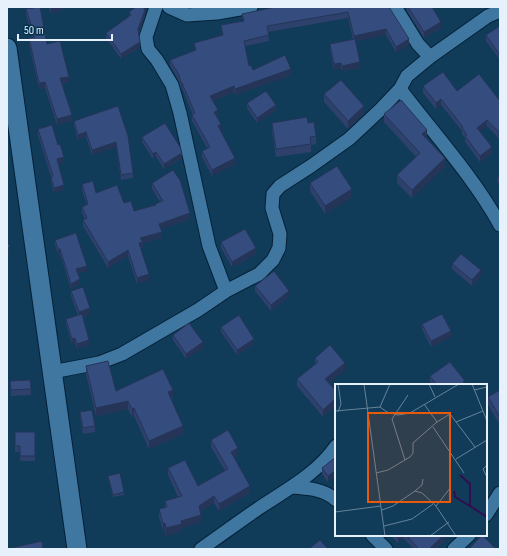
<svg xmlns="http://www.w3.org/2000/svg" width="507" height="556" font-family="'Sofia Sans Condensed',sans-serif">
	<rect width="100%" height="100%" fill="#103b59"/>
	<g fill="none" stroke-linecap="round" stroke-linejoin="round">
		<!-- street casing -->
		<g stroke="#042136" stroke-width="15">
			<path id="street" d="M156,7L146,37L148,49L157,60L172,85L180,113L209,246L226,291
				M169,7L187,15L217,13L251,7
				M430,57L488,16L500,11
				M400,89C434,134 473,176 500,225
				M52,372L99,363L122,354L198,310L226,291L259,274L273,260L279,248L280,234L272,208L273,194L280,186L311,166L349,139L380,110L400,89L407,76L430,57L418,44L395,7
				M291,487C307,488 324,489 336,500
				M486,515L500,493
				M372,535L386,549
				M201,549C221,535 240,521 259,508C286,490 318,473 336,446
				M454,549L469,535"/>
		</g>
		<!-- secondary casing -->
		<g stroke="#042136" stroke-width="21">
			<path id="secondary" d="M7,48L77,549"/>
		</g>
		<!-- street -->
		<use href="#street" stroke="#4077a1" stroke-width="13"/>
		<!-- secondary -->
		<use href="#secondary" stroke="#4077a1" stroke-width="19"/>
	</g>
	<!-- wall -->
	<path fill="#2e416c" d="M49,7H68L51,14Z
		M389,7L409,45L396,52L386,35L356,41L360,68L342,71L341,68L334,70L330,50V44L353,39L348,18L268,32L269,41L245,46L249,66L253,70L291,75L235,95L234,92L213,101L218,115L217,116L221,129L220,130L235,164L212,176L202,157V151L207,148L192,121V115H193L182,88L181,89L179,81L170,66V60L195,51L194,43L222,35L221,25L243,21L242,14Z
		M407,7H432L441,28L424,38L407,11Z
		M26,9L47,44L69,82L62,84L72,121L57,125L45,88L39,89L29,44V38L33,37L26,15Z
		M129,12L145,15L139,34L140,47L121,59L106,38V33L129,16Z
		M500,26V60L486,41V35Z
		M423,86L457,91L500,101V140L487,126L480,132L492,153L480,162L465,142V138L462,134V131L441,105L436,109L423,93Z
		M324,94L364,114L348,129L324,102Z
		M247,103L276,111L257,123L247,108Z
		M118,106L133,173V178L121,180L116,147L92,155L86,137L78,140L74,126V121Z
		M384,114L427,138L426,139L445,167L412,198L397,183V175L416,157L384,122Z
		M272,123L316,136V144L311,145V152L276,157L272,131Z
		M38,129L58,145L64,162L58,164L64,190L54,193L51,182V177L38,135Z
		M142,137L182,158L164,169L156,157L153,159L142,142Z
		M500,177V185L497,181V178Z
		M152,183L190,219L161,229L162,238L143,243V247L141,248L149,280L137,284L128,256L108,268L83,226V220L85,219L82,213V207L87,205L82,190V184L96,193L124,203L134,211L155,205V204L160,202L152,189Z
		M310,183L352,197L325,214L310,191Z
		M55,240L87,271L77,274L80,284L71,289L60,254H58L55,245Z
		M221,242L256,254L232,267L221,248Z
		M452,264L481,276L472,286L452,269Z
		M255,286L289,296L271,311L255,291Z
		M71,291L90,314L83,317L89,345L77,349L75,343L72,344L66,324V319L78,315L71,296Z
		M422,324L451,337L431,347L422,329Z
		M221,327L254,344L237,355L221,332Z
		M173,335L203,348L186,359L173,340Z
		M315,358L345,370L329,383L336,391V406L323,417L297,386V379L315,364Z
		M86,366L116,391L173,398L171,399L183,434L149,449L134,416L132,417L128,409L96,416L86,374Z
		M430,376L465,383L466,385H433L430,382Z
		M30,380L31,395L11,396L10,381Z
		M500,390V425L488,405V397Z
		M80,412L95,426V432L83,434L80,418Z
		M15,432H35V461H20V452H15Z
		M211,440L238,455L234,457L250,493L219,511L214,503L200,512L201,522L182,528V531L166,536L165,530L163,531L159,517V509L165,508V501L178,497L168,475V468L198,486L225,471L211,447Z
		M336,457L328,482L322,474V468Z
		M108,476L124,492V495L113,497L108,479Z
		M390,535H446V539L435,549H414L403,538L398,543Z"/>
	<!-- shaded-wall -->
	<path fill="#253558" d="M51,7H68L51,14Z
		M145,10V15L138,35V29Z
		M441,22V28L424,38V32Z
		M386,29V35L354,42V36Z
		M409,39V45L396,52V47Z
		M140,42V47L121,59V54Z
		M360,62V68L342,71V66Z
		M341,63V68L334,70V64Z
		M291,69V75L235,95V89Z
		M69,77V82L60,84V78Z
		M45,82V88L39,89V83Z
		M181,83H182V88L181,89Z
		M234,86V92L210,102V96Z
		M441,99V105L436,109V103Z
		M276,105V111L257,123V118Z
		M364,106V114L348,129V121Z
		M218,110V115L214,117V112Z
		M72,115V121L57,125V119Z
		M487,120V126L477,135V128Z
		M221,124V129L218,131V126Z
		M427,130V138L422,142V134Z
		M86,132V137L78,140V135Z
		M116,142V147L92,155V150Z
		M492,147V153L480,162V156Z
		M156,152V157L153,159V154Z
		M182,153V158L164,169V164Z
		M64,157V162L57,165V159Z
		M235,158V164L212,176V170Z
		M445,158V167L412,198V190Z
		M64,185V190L54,193V188Z
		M352,189V197L325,214V206Z
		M190,213V219L159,230V224Z
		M162,232V238L143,243V247L139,249L140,238Z
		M10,247V254L7,255V248Z
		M256,248V254L232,267V262Z
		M58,249H60V254H58Z
		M128,250V256L108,268V262Z
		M87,266V271L76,274V269Z
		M481,270V276L472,286V280Z
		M149,274V280L137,284V278Z
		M80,279V284L71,289V284Z
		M289,291V296L271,311V305Z
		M90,308V314L79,318V312Z
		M451,331V337L431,347V341Z
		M75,338V343L72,344V339Z
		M254,339V344L237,355V350Z
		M89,340V345L77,349V344Z
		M203,342V348L186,359V354Z
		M345,363V370L325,386V379Z
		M173,390V398L168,400V392Z
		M336,398V406L323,417V410Z
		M128,401V409L96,416V408Z
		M134,408V416L132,417V409Z
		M183,426V434L149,449V441Z
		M238,448V455L231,459V452Z
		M336,470V475L328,482V476Z
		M250,486V493L219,511V504Z
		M214,496V503L199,513V506Z
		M201,515V522L182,528V531L166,536V528L181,521Z
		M165,523V530L163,531V524Z
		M400,535H403V538L398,543V538Z
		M444,535H446V539L435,549H429Z"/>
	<!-- building -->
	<path fill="#354c7e" stroke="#253558" d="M40,7L47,44L60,41L69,77L60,78L72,115L57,119L45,82L39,83L29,38L35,37L26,9Z
		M136,7H143L145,10L138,29L140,42L121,54L106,33L131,15L129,12Z
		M275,7H389L409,39L396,47L386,29L354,36L348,12L267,26L269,35L244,41L249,66L251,65L253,70L285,55L291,69L235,89L234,86L210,96L218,110L214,112L221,124L218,126L235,158L212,170L202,151L210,147L192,115L195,113L182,83H181L179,75L170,60L196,50L194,43L223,35L221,25L244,21L242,14Z
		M408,7H432L441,22L424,32Z
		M500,26V55L486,35Z
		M355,39L360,62L342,66L341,63L334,64L330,44Z
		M443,72L457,91L479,74L500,101V133L487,120L477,128L492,147L480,156L465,136L467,135L462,128L463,127L441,99L436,103L423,86Z
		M341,80L364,106L348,121L324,94Z
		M266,91L276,105L257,118L247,103Z
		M401,100L427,130L422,134L445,158L412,190L397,175L420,153L384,114Z
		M118,106L128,136L133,173L121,175L116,142L92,150L86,132L78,135L74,121Z
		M307,117L308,123L314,122L316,136L310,137L311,144L276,149L272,123Z
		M165,123L180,147L182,153L164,164L156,152L153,154L142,137Z
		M52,125L58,145L60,144L64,157L57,159L64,185L54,188L51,177L53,176L38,129Z
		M337,166L352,189L325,206L310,183Z
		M173,170L180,180L190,213L159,224L162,232L140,238L143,242L139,243L149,274L137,278L128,250L108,262L83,220L87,218L82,207L88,204L82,184L93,181L96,193L117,185L124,203L131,201L134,211L156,205L155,204L163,201L152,183Z
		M500,177V183L497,178Z
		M245,229L256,248L232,262L221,242Z
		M76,233L87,266L76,269L80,279L71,284L60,249H58L55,240Z
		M7,240L10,247L7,248Z
		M461,254L481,270L472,280L452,264Z
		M274,271L289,291L271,305L255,286Z
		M83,287L90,308L79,312L71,291Z
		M82,314L89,340L77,344L75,338L72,339L66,319Z
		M442,314L451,331L431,341L422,324Z
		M239,315L254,339L237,350L221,327Z
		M189,323L203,342L186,354L173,335Z
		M330,345L345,363L325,379L336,391V398L323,410L297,379L318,362L315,358Z
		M108,361L116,391L163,369L173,390L168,392L183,426L149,441L134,408L132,409L128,401L96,408L86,366Z
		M450,362L465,381L463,382L466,385H437L430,376Z
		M30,380L31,389L11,390L10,381Z
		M500,390V417L488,397Z
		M92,410L95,426L83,428L80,412Z
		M228,430L238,448L231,452L250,486L219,504L214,496L199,506L201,515L181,521L182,524L166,528L165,523L163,524L159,509L167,507L165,501L182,496L168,468L185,460L198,486L228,469L211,440Z
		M15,432H35V456H20V446H15Z
		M336,457V470L328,476L322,468Z
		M120,473L124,492L113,495L108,476Z
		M395,535H400L398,538Z
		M406,535H444L429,549H419Z
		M482,535L496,549H469Z
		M320,540L328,549H309Z
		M42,541L43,549H7Z"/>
	<!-- overview -->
	<g transform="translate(335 384)">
		<rect width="152" height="152" fill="#103b59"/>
		<path fill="none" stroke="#310d51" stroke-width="2" d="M125,91L135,100V122L152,133M119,107L120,113L135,122"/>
		<path fill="none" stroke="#66849a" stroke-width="1" d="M3,0L6,20L3,28M29,0L50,152M94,0L100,13M137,0L152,37M139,6L152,3M45,23L55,0M0,27L45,23L52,28L63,31L75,29L124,0M102,38L115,30L140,63M121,38L148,27M98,43L129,89M121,75L152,56M70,76L57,35L73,11M152,81L148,85L152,93M41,89L53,86L75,73L78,69V59L102,38L89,20M80,107L87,109L101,122L121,152M101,122L116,103M47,126L58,122L80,107L87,101L88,95M0,128L46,122M49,142L77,135L98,120M95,152L114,138"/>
		<path fill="#e8590c" fill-opacity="0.15" stroke="#e8590c" stroke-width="2" d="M33,29H115V118H33Z"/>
		<rect width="152" height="152" fill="none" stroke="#e6f1fb" stroke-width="2"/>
	</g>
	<!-- border -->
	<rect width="507" height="556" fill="none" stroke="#e6f1fb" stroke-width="16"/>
	<!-- scale -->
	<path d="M18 34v6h94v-6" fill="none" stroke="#e6f1fb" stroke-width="2"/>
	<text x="24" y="34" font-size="12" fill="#e6f1fb" stroke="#03314e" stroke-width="3" paint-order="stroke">50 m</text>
</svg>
